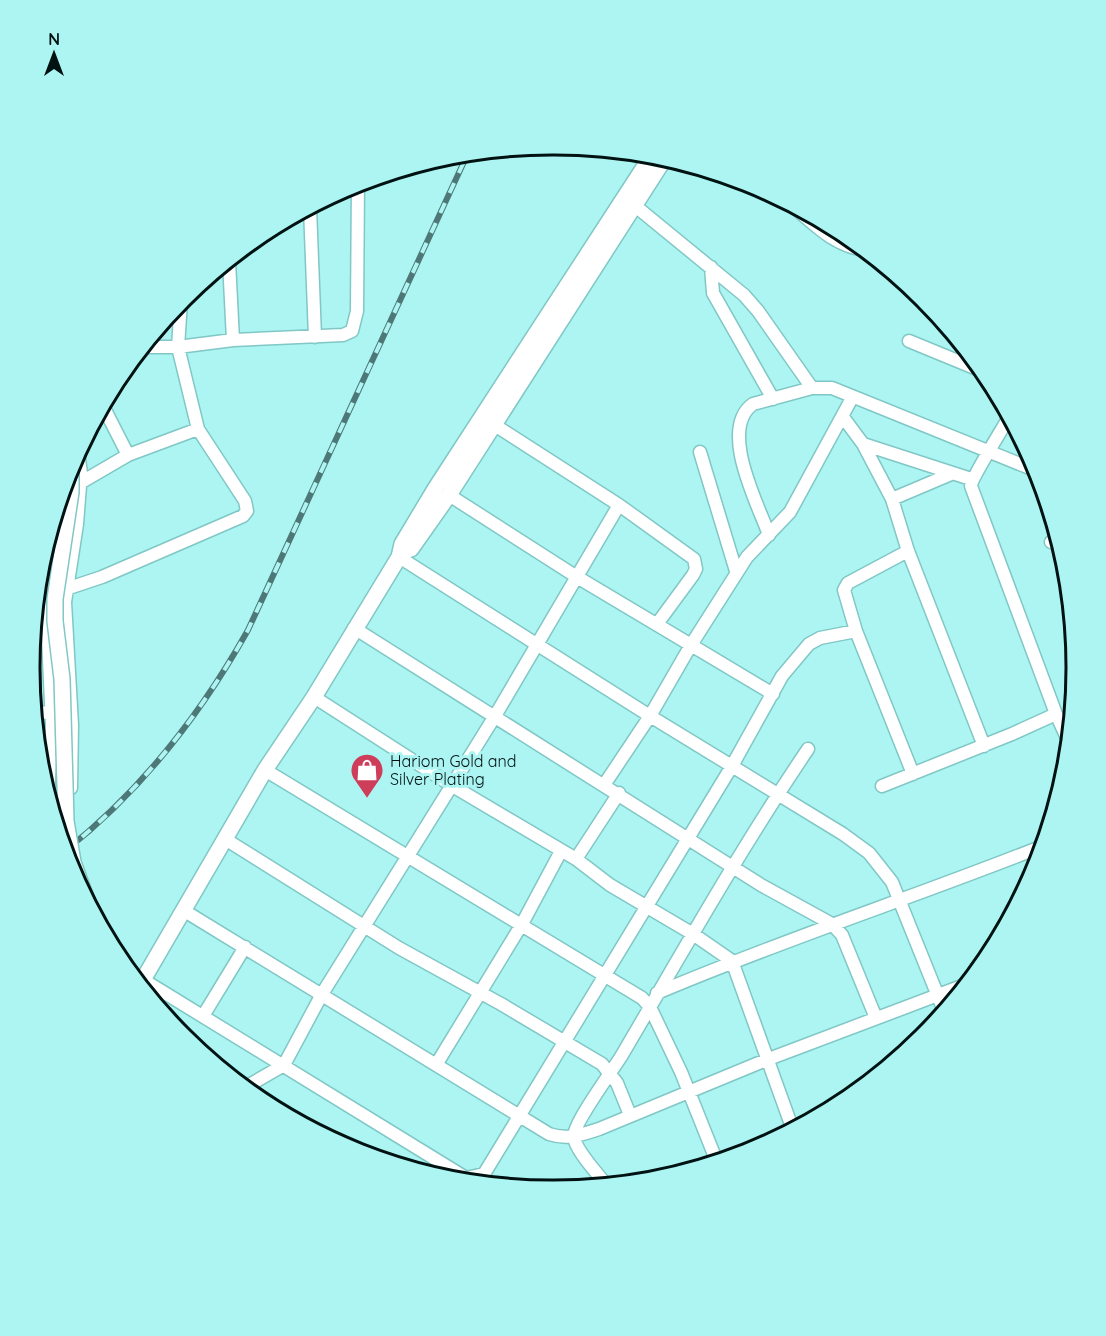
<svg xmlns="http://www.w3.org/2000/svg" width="1106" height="1336" font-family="Quicksand,sans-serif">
	<rect width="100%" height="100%" fill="#acf5f2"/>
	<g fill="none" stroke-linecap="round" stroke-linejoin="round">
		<!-- minor casing -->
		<g stroke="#80c7c5" stroke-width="15">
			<path id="minor" d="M628,200L744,295L758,311L812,388
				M794,207C816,226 834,245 864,250
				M310,208L315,337
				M229,261L233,340
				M711,267L713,293L773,399
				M909,341L982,371
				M143,347H178L233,340L343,335L352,331L357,311L358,183
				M103,406L128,455L198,429L178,347L181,301
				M843,417L863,444L892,499L908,551L984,746
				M1009,417C1003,428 971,479 971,486L1056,714
				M493,424L619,505L694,559L696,569L693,575L657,624
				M863,444L971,479
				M700,452L736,571
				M80,483L128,455
				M449,495L577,577L691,645L650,716L604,785
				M892,499L951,474
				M1047,508H1048
				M769,535C758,504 718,429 753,404L812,388H832L1037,471
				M1051,542L1060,545
				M908,551L848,583L844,590L856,631L913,774
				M399,557L650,716L843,834L869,853L892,882L944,1011
				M66,589L102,577L243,516L247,511L245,501L198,429
				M354,628L761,885L832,924L842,935L876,1018
				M34,632H48
				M1074,648V651
				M773,694L691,645L747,557L790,512L852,398
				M314,697L451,785L576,859L610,885L693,934L732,961L793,1130
				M34,713L52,712
				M265,770L642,998L650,1007L681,1072L717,1162
				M882,786L1012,734L1056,714L1069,742
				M71,788L72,725L65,602L77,524L81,473L78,452
				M48,797L52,725L46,593L58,508
				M225,839L399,948L501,1004L602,1064L617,1083L630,1115
				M576,859L619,793
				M183,910L549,1134C567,1140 581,1135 599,1129L766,1060L967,984
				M142,979L466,1178L484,1174L732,766L782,676L809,644L820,638L856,631
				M657,993C784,939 915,897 1043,846
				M203,1016L245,947
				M436,1065L522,924L561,851
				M244,1088L284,1065L322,994L495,716L619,505
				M607,1186C599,1175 575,1150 574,1137C572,1125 613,1070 622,1055C682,953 741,848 808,749"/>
		</g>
		<!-- tertiary casing -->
		<g stroke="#80c7c5" stroke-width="18">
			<path id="tertiary" d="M402,552L411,549L449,495L665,158
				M140,985L265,770L314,697L399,557L402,544L435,489L652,155"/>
		</g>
		<!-- minor -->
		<use href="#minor" stroke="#fff" stroke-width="12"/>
		<!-- tertiary -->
		<use href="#tertiary" stroke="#fff" stroke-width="15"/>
		<!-- rail casing -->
		<g stroke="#4e7877" stroke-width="6">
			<path id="rail" d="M65,851C141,791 201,714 248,630L468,153"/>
		</g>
		<!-- rail -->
		<use href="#rail" stroke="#acf5f2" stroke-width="4" stroke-dasharray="11" stroke-linecap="butt"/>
		<!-- tertiary-bridge casing -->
		<g stroke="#80c7c5" stroke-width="18" stroke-linecap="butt">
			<path id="tertiary-bridge" d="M71,466V492L55,599V621L62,679L66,821L73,862L86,898"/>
		</g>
		<!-- tertiary-bridge -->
		<use href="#tertiary-bridge" stroke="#fff" stroke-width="15"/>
	</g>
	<!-- icons -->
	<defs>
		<g id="shop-pin" transform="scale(1.725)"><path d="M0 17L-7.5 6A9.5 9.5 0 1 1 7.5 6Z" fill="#ce3e5b" stroke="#acf5f2"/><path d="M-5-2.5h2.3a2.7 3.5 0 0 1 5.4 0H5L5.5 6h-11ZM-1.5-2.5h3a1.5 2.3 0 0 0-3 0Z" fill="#fff"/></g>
	</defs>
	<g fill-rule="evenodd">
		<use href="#shop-pin" x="367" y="770"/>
	</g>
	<g text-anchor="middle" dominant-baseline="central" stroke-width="6" stroke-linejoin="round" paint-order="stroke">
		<!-- poi labels -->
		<g font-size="16" fill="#001212" stroke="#acf5f2" text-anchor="start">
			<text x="390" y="761">Hariom Gold and<tspan x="390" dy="18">Silver Plating</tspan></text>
		</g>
	</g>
	<!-- crop -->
	<path d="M0 0H1106V1336H0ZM552 155H554A512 512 0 0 1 1066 667V668A512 512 0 0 1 554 1180H552A512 512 0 0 1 40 668V667A512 512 0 0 1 552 155Z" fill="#acf5f2" fill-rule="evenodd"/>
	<path fill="none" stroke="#001212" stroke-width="3" d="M552 155H554A512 512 0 0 1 1066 667V668A512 512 0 0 1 554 1180H552A512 512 0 0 1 40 668V667A512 512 0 0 1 552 155Z"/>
	<!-- north arrow -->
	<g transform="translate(54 54)" stroke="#acf5f2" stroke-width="4.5" paint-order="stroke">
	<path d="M0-4.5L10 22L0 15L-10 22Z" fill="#001212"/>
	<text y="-9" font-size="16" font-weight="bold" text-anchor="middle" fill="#001212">N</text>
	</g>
</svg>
